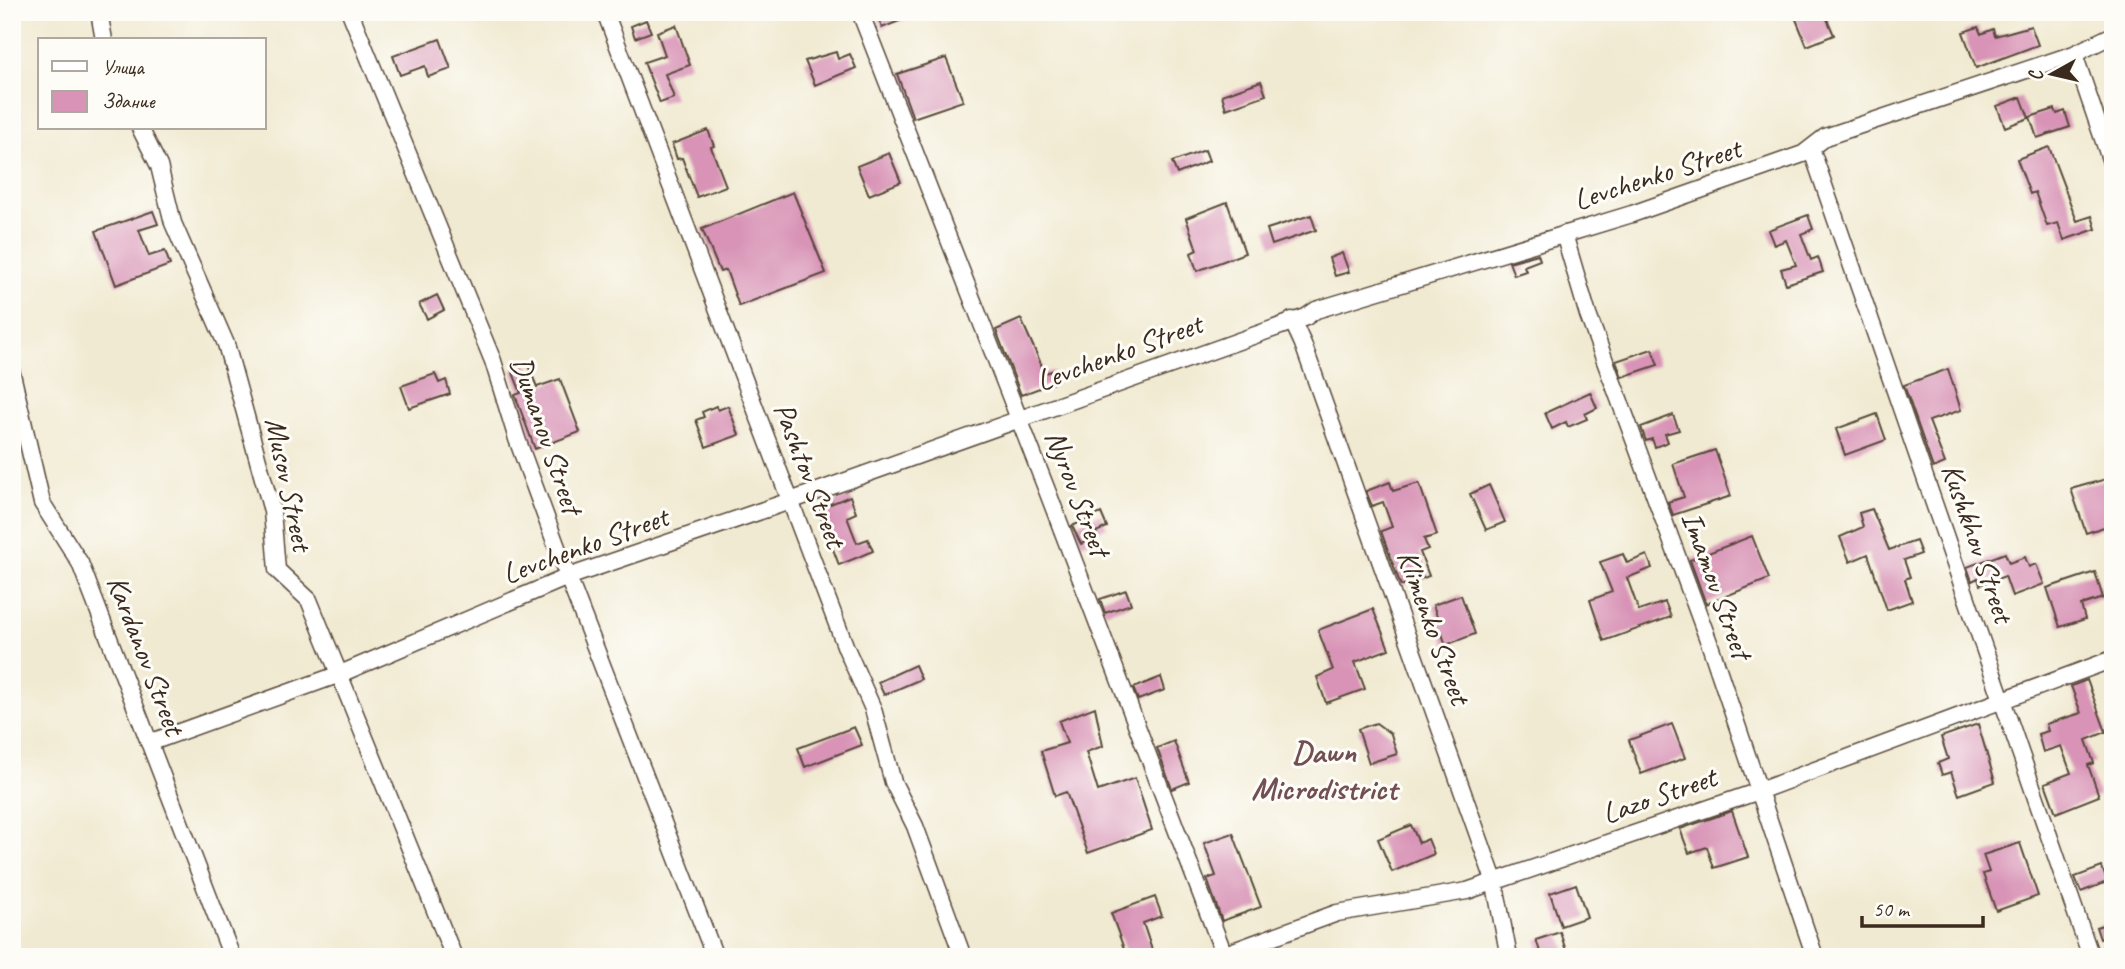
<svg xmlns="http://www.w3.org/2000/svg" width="2125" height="969" font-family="Caveat,sans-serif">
	<rect width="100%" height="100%" fill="#fdfcf7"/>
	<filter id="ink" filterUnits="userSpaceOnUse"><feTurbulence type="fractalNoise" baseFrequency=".0143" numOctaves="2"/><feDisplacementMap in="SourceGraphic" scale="14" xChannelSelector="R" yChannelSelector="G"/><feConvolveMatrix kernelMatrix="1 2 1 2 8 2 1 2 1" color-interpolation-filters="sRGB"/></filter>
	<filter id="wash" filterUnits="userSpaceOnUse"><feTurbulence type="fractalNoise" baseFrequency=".00686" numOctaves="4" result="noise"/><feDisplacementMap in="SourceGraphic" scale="28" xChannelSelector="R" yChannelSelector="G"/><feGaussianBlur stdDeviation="1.57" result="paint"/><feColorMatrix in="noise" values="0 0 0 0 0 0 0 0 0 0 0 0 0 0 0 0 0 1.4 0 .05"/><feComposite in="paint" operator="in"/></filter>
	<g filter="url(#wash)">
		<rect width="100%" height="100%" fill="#f1ead2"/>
		<g id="blocks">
			<!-- building -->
			<path fill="#d893b6" d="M876,12H919V13L882,28Z
				M1793,12H1824L1834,35L1807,46Z
				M646,20L651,32L635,38L631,26Z
				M676,25L690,65L665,74L674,98L660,103L644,62L665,55L657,32Z
				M2031,26L2038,45L1976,68L1963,32L1978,27L1981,34L1993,29L1995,36Z
				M440,39L451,69L428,77L425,66L400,75L393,56Z
				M836,52L838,59L850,54L856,68L815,85L805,61Z
				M946,58L963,101L913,118L897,74Z
				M1261,81L1266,95L1226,109L1222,95Z
				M2021,97L2029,118L2005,127L1997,106Z
				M2055,109L2057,114L2065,111L2070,127L2037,138L2030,117Z
				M708,130L714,146L711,147L726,186L697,197L682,158L677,159L672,144Z
				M2049,147L2077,221L2092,216L2096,229L2064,240L2058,223L2047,226L2035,192L2030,194L2017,159Z
				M1205,150L1209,161L1177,174L1172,162Z
				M889,153L901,182L869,195L857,166Z
				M793,192L826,273L739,306L726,270L720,272L702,229Z
				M1227,202L1245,253L1197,271L1191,253L1197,250L1186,218Z
				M153,211L158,224L139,230L149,256L165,251L170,265L116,285L96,231Z
				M1311,215L1316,230L1272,245L1267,229Z
				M1808,215L1813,229L1801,234L1811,260L1818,257L1823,272L1786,284L1781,269L1796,265L1786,240L1774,245L1768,230Z
				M1342,253L1349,272L1335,276L1329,258Z
				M1538,254L1540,260L1524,266L1526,271L1514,275L1509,262Z
				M437,295L444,310L427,319L419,304Z
				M1021,319L1045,373L1052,371L1056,382L1021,395L996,330Z
				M1652,349L1658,365L1622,377L1616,361Z
				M527,363L537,387L560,379L580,432L535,449L515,395L521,393L512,370Z
				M1948,369L1961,410L1929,421L1945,463L1933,468L1904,385Z
				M435,374L439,383L446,380L450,394L409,408L401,386Z
				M1590,392L1597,408L1585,414L1587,419L1568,427L1566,422L1552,429L1545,413Z
				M716,406L718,410L728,406L739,435L706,447L696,420L704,417L702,412Z
				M1877,414L1886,440L1845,455L1836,429Z
				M1673,415L1679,430L1665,434L1668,442L1655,447L1652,439L1646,441L1641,427Z
				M1715,450L1731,496L1673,515L1668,502L1684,497L1673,464Z
				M2113,477V524L2086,533L2071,489Z
				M1390,482L1393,491L1419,483L1437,535L1424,539L1428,549L1420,552L1429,576L1401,586L1381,531L1392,527L1383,502L1372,506L1366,491Z
				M1489,485L1505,522L1486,530L1470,494Z
				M850,496L856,513L847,517L857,543L868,539L873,551L839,565L818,509Z
				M1872,509L1889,550L1916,541L1921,554L1904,560L1910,577L1905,579L1912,601L1887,610L1868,554L1850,562L1840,537L1863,527L1859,513Z
				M1101,513L1107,527L1096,532L1098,537L1081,544L1072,526Z
				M1752,536L1769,579L1706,604L1690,560Z
				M2005,553L2009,563L2025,557L2029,567L2036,564L2044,584L2012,596L2005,576L1980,585L1978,578L1972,581L1967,567Z
				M1623,554L1627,563L1647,555L1652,568L1627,578L1639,611L1665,602L1671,617L1604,641L1590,600L1612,592L1600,562Z
				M2095,572L2103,598L2081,605L2085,619L2060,627L2047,588Z
				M1126,590L1131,604L1105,613L1100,599Z
				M1461,595L1475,634L1446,645L1442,634L1436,636L1431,622L1438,619L1433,605Z
				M1373,609L1389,649L1355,662L1365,689L1326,703L1317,677L1333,670L1318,630Z
				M915,665L921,679L884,695L878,682Z
				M1161,677L1165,690L1138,700L1133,688Z
				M2087,680L2106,732L2086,740L2094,763L2088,765L2099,796L2056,813L2045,783L2071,773L2061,746L2043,752L2038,734L2048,731L2046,724L2081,713L2071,686Z
				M1095,707L1103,746L1086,752L1098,791L1135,778L1152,830L1088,853L1066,792L1055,796L1041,751L1067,743L1059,721Z
				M1376,723L1391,734L1397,754L1369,763L1358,729Z
				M1672,724L1685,758L1641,774L1629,740Z
				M1978,724L1995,782L1959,795L1951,772L1942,775L1938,763L1948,759L1941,737Z
				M854,727L862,745L805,767L798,748Z
				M1174,741L1189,782L1172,789L1157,748Z
				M1732,811L1748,857L1714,868L1707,847L1689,853L1680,829Z
				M1411,825L1419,843L1428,839L1434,854L1392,872L1378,839Z
				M1233,833L1261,907L1222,921L1207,879L1216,876L1204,843Z
				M2020,843L2038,896L1996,911L1983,874L1989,872L1983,855Z
				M2102,867L2107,882L2081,892L2075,877Z
				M1576,884L1587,917L1561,926L1550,893Z
				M1155,897L1162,916L1143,923L1152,950L1127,957L1111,913Z
				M2113,922V935L2100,939L2096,927Z
				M1560,932L1568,957H1542L1536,940Z"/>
		</g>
	</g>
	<g filter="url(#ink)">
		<use href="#blocks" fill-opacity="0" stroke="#564739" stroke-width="2"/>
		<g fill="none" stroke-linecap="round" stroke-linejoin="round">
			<!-- minor casing -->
			<g stroke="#564739" stroke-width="19">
				<path id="minor" d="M99,12L104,40
					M350,12L493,361L517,439L568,577L715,957
					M605,12L846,648L873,709L893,782L915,826L963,957
					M860,12L1048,493L1225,957
					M2074,54L2113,168
					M140,128L159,166L173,223L226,344L272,511L277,570L309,600L454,957
					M1811,148L2091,957
					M1564,234L1588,315L1710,645L1815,957
					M1292,320L1303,344L1494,880L1509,957
					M12,374L42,503L80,563L232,957
					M149,743L340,674L568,577L790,501L1306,317L1316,310L1632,214L1783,161L1803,154L1825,137L2074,54L2113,35
					M1217,957L1337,913L1467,891L1759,791L2113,659"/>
			</g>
			<!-- minor -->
			<use href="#minor" stroke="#fff" stroke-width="16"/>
		</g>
	</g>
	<g text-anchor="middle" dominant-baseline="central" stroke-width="6" stroke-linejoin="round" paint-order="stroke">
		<!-- street labels -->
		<g font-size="30" fill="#3b2a1e" stroke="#fdfcf7">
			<text transform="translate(1657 174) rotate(-18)">Levchenko Street</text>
			<text transform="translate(1119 352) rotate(-20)">Levchenko Street</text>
			<text transform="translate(547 435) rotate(71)">Dumanov Street</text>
			<text transform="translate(810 475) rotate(69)">Pashtov Street</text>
			<text transform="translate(289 484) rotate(78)">Musov Street</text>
			<text transform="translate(1078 493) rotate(69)">Nyrov Street</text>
			<text transform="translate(1978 543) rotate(71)">Kushkhov Street</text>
			<text transform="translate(585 545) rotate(-20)">Levchenko Street</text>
			<text transform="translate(1717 585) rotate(70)">Imamov Street</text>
			<text transform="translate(1434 627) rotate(70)">Klimenko Street</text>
			<text transform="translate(146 655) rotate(69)">Kardanov Street</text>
			<text transform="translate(1659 795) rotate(-19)">Lazo Street</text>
		</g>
		<!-- neighbourhood labels -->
		<g font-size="32" font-weight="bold" fill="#724f53" stroke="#fdfcf7">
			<text x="1324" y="751">Dawn<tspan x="1324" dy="37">Microdistrict</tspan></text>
		</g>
	</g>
	<!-- margin -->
	<rect width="2125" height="969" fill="none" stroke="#fdfcf7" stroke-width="42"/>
	<!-- legend -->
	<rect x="38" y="38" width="228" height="91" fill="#fdfcf7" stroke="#afa8a0" stroke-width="2"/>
	<rect x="52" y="61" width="35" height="10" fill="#ffffff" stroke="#afa8a0" stroke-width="2"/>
	<text x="102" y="74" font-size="21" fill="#3b2a1e">Улица</text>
	<rect x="52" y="91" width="35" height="21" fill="#d893b6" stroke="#afa8a0" stroke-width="2"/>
	<text x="102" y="108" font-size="21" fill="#3b2a1e">Здание</text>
	<!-- north arrow -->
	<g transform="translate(2052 74) rotate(262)" stroke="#fdfcf7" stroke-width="5" paint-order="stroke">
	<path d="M0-5L12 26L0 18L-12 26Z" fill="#3b2a1e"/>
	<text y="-10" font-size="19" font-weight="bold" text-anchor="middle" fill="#3b2a1e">С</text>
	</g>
	<!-- scale -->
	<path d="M1862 916v10h121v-10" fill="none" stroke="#3b2a1e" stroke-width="3.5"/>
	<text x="1873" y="916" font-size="21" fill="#3b2a1e" stroke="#fdfcf7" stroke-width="5" paint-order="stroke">50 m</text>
</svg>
